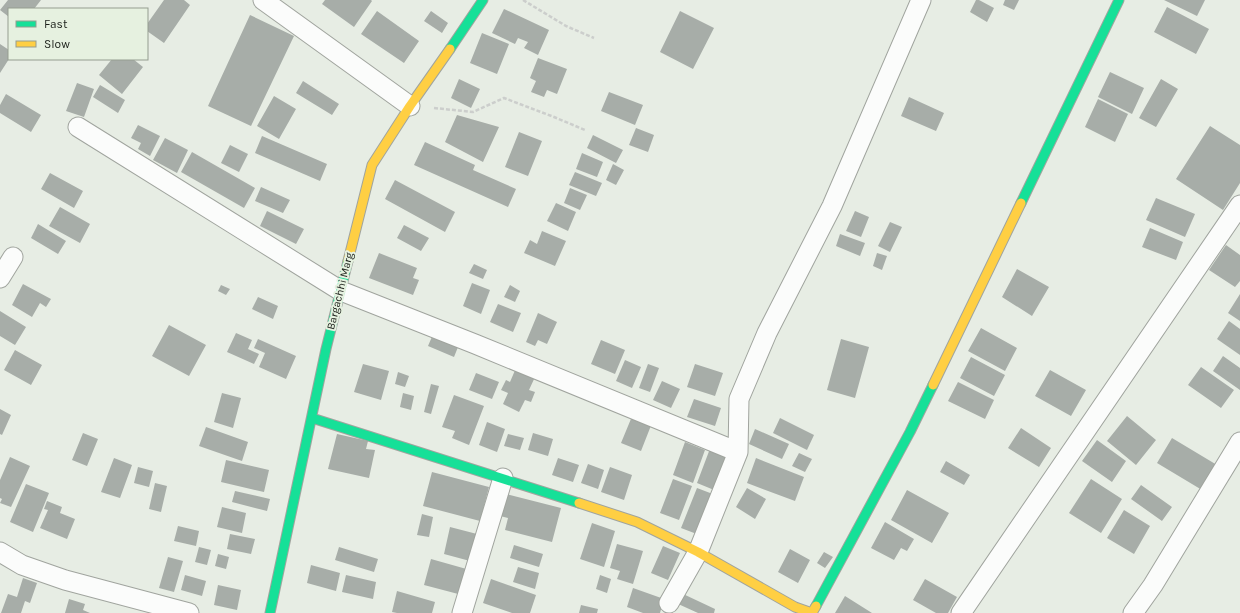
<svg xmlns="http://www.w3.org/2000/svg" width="1240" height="613" font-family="Karla,sans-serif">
	<rect width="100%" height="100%" fill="#e7ede4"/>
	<!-- building -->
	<path fill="#a7ada8" d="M8,0H41L34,9H9V17L0,10Z
		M164,0H184L190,5L164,43L147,31V24Z
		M325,0H371L372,1L354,27L322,4Z
		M976,0H979L994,8L987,22L970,12Z
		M1005,0H1019L1014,10L1003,5Z
		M1164,0H1205L1197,16Z
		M1167,7L1209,29L1196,54L1154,32Z
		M504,9L549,30L538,55L524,48L528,42L518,38L515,44L492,33Z
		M377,11L419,41L404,63L361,34Z
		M431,11L448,23L442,33L424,21Z
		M680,11L714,28L693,69L660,52Z
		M250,15L294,36L251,126L208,106Z
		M482,33L509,44L497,74L470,63Z
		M0,44L9,50V59L0,73Z
		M538,58L567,69L557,94L547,90L544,97L531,92L536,81L530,78Z
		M112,59H133L143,67L122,94L99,75Z
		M1110,72L1144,88L1132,114L1098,97Z
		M459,79L480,89L471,108L451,98Z
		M1161,79L1178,89L1156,127L1139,118Z
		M303,81L339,104L332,115L296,93Z
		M77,83L94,89L84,117L66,111Z
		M100,85L125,100L118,113L93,97Z
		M609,92L643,105L635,125L601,111Z
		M6,94L41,115L31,132L0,113V105Z
		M274,96L296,109L279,139L257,126Z
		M909,97L944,113L936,131L901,116Z
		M1098,99L1128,114L1115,142L1085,127Z
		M457,115L499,127L483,162L445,142Z
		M138,125L160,136L150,156L138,149L141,143L131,138Z
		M1210,126L1240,145V183L1223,210L1176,179Z
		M636,128L654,135L648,152L629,145Z
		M519,132L542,141L528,176L505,167Z
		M593,135L623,150L616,163L587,148Z
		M262,136L327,164L320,181L255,153Z
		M165,138L188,150L177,173L153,160Z
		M425,142L475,165L473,170L516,189L508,207L414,165Z
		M230,145L248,154L239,172L221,163Z
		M192,152L255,188L244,208L181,172Z
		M582,153L603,162L597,177L576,169Z
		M613,164L624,170L616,185L606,180Z
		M575,172L602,183L596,196L569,185Z
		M50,173L83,191L74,208L41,189Z
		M395,180L455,212L445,232L385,199Z
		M261,187L290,200L283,213L255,201Z
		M570,188L587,195L580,210L564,203Z
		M1156,198L1195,214L1185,237L1146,220Z
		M556,203L576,212L568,231L547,221Z
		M60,207L90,224L80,243L49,226Z
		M267,211L304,229L296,244L260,226Z
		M855,211L869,217L861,237L846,231Z
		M890,222L902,227L890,252L878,246Z
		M38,224L66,241L58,254L31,238Z
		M404,225L429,238L421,251L397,238Z
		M1150,228L1183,242L1176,260L1142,247Z
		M542,231L566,241L555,266L524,253L530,240L537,244Z
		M840,234L865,243L860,256L836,246Z
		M1226,245L1240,255V281L1235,287L1209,270Z
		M379,253L417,268L413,278L419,280L413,295L369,278Z
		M877,253L887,256L882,270L873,266Z
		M474,264L487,270L483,279L469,273Z
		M1017,269L1049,287L1032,316L1002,297Z
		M472,283L490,290L481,314L463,306Z
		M23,284L51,299L46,307L40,303L32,317L12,305Z
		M221,285L230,289L226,295L218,291Z
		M510,285L520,291L515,302L504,297Z
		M1240,294V321L1228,313Z
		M258,297L278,306L273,319L252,309Z
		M498,304L521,313L513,332L490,322Z
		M0,311L26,327L15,345L0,336Z
		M538,313L557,322L547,344L538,340L535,346L526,342Z
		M1229,321L1240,329V355L1217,339Z
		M169,325L206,345L189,376L152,356Z
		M981,328L1017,348L1005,371L968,351Z
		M434,332L460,342L454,357L428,346Z
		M236,333L252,340L248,349L259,354L254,364L227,352Z
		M258,339L296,356L286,379L259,367L265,353L254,348Z
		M841,339L869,347L855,398L827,390Z
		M601,340L625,350L615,374L591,364Z
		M15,350L42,365L31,385L4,370Z
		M1223,356L1240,368V390L1213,371Z
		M971,357L1005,375L994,396L960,378Z
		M625,360L641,367L632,388L616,381Z
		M363,364L389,371L381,400L354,392Z
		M648,364L659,368L650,392L639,388Z
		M695,364L723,373L715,396L687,387Z
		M1201,367L1234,390L1221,408L1188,385Z
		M516,368L535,377L529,390L535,392L531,402L525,400L519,412L503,404L508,393L501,390L506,380L510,382Z
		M1050,370L1086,390L1071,416L1035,396Z
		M398,372L409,376L405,387L395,384Z
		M476,373L499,382L492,399L469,390Z
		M662,381L680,389L671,408L653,400Z
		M958,382L994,400L985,419L948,401Z
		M431,384L439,386L431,414L424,412Z
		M222,393L241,398L233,428L214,422Z
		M403,393L414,396L411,410L400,407Z
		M454,395L484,406L469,445L452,438L455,431L442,427Z
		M694,399L721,408L715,426L687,417Z
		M0,409L11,415L2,435L0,434Z
		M633,414L652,423L641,451L621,443Z
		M1127,416L1156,440L1136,465L1107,441Z
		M780,418L814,435L807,450L773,433Z
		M487,422L505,429L497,452L479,445Z
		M206,427L248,442L242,461L199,446Z
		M1021,428L1051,448L1039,467L1008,448Z
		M755,429L789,444L782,459L749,444Z
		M83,433L98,439L87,466L72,460Z
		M533,433L553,439L548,456L528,450Z
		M337,434L368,441L366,449L375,450L369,478L328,469Z
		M508,434L524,438L520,450L504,446Z
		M1172,438L1217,465L1202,490L1157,463Z
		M1097,440L1126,461L1112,482L1082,461Z
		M685,442L705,450L693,483L673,475Z
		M711,446L734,455L719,492L697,483Z
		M799,453L812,459L805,472L792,466Z
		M10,457L30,466L11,507L0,503L2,499L0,498V480Z
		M114,458L132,465L120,498L101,492Z
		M558,458L579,465L573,482L552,475Z
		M756,458L804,477L795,501L747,483Z
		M226,460L269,470L264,492L221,482Z
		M946,461L970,475L964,485L940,472Z
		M588,464L604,470L598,489L581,483Z
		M138,467L153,471L149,487L134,483Z
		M610,467L632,475L624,500L601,492Z
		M432,472L489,487L480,521L423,506Z
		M673,479L692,486L679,520L660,513Z
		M1091,479L1122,499L1101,533L1069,513Z
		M155,483L167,486L161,512L149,509Z
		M26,484L49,493L33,532L10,522Z
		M1141,485L1172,507L1162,521L1131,499Z
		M697,488L718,496L702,536L681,528Z
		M747,488L766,499L755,519L736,507Z
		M907,490L949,513L932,543L891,520Z
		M235,491L270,499L267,511L232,502Z
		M506,494L561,508L552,542L505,530L508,518L500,516Z
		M47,501L62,507L60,513L75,519L67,539L40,528L48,510L44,509Z
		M222,507L246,513L242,533L217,527Z
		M1124,510L1150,526L1134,554L1107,538Z
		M422,514L433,517L429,537L417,535Z
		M885,522L914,539L907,551L901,548L894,560L871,548Z
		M592,523L615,531L604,567L580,559Z
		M178,526L199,531L196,546L174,541Z
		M450,527L477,534L470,561L444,554Z
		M230,534L255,539L251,554L227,549Z
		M617,544L643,551L633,584L617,579L620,571L610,568Z
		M514,545L543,554L539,567L510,558Z
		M663,546L680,553L668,580L651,573Z
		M199,547L211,550L207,565L195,562Z
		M339,547L378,559L374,572L335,560Z
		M790,549L810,560L798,583L778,572Z
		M824,552L833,557L825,568L817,563Z
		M218,554L229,557L226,569L215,566Z
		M168,557L183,561L174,592L159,588Z
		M431,559L470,570L462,595L424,585Z
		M311,565L340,573L336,591L307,583Z
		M518,567L539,573L535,589L513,582Z
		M185,575L206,581L202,596L181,590Z
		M346,575L376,582L373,599L342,592Z
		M600,575L611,579L607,593L596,589Z
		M23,578L37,583L30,603L25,601L21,613H1L8,594L17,597Z
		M491,579L536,595L530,613H512L483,603Z
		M925,579L957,597L948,613H936L913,600Z
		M218,585L241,590L237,610L214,605Z
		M633,588L664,599L660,613H643L627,607Z
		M397,591L435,602L432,613H397L392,612Z
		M681,593L715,609L714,613H698L676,603Z
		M845,596L872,613H835Z
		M69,599L85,604L83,610L90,613H65Z
		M581,605L598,609L597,613H579Z"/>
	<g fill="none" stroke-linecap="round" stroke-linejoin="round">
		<!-- street casing -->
		<g stroke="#a0a49e" stroke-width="21">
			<path id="street" d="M263,0L410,106
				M78,127L341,291L475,344L738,452
				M0,278L13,257
				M0,552L22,565L65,580L189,613
				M669,603L698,552L738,452L739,399L767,333L832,206L921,0
				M462,613L503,478
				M961,613L1240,205
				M1133,613L1153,585L1240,442"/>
		</g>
		<!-- fast casing -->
		<g stroke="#a0a49e" stroke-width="11">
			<path id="fast" d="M450,49L483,0
				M1021,203L1119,0
				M312,418L579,503
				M816,606L910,432L933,385
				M270,613L326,349L348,261"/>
		</g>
		<!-- slow casing -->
		<g stroke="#a0a49e" stroke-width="11">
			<path id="slow" d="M348,261L372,165L410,106L450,49
				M933,385L1021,203
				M579,503L637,522L698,552L795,607L812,613L816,606"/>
		</g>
		<!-- path -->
		<path stroke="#cccecc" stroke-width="2.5" stroke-dasharray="4 2" stroke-linecap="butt" d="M523,0L566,26L594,38
			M434,108L473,112L504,98L554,117L585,130"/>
		<!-- street -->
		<use href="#street" stroke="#fbfcfb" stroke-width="19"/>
		<!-- fast -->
		<use href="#fast" stroke="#16e098" stroke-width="9"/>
		<!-- slow -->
		<use href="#slow" stroke="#ffcf43" stroke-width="9"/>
	</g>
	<g text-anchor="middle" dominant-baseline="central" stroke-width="4" stroke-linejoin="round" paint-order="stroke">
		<!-- street labels -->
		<g font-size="11" fill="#1b1f19" stroke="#e6f1e0">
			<text transform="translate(340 291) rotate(-76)">Bargachhi Marg</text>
		</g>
	</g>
	<!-- legend -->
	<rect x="8" y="8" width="140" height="52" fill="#e6f1e0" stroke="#959d90"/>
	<rect x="16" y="21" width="20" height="6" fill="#16e098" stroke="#959d90"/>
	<text x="44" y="28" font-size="12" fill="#1b1f19">Fast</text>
	<rect x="16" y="41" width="20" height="6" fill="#ffcf43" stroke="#959d90"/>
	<text x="44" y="48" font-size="12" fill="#1b1f19">Slow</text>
</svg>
